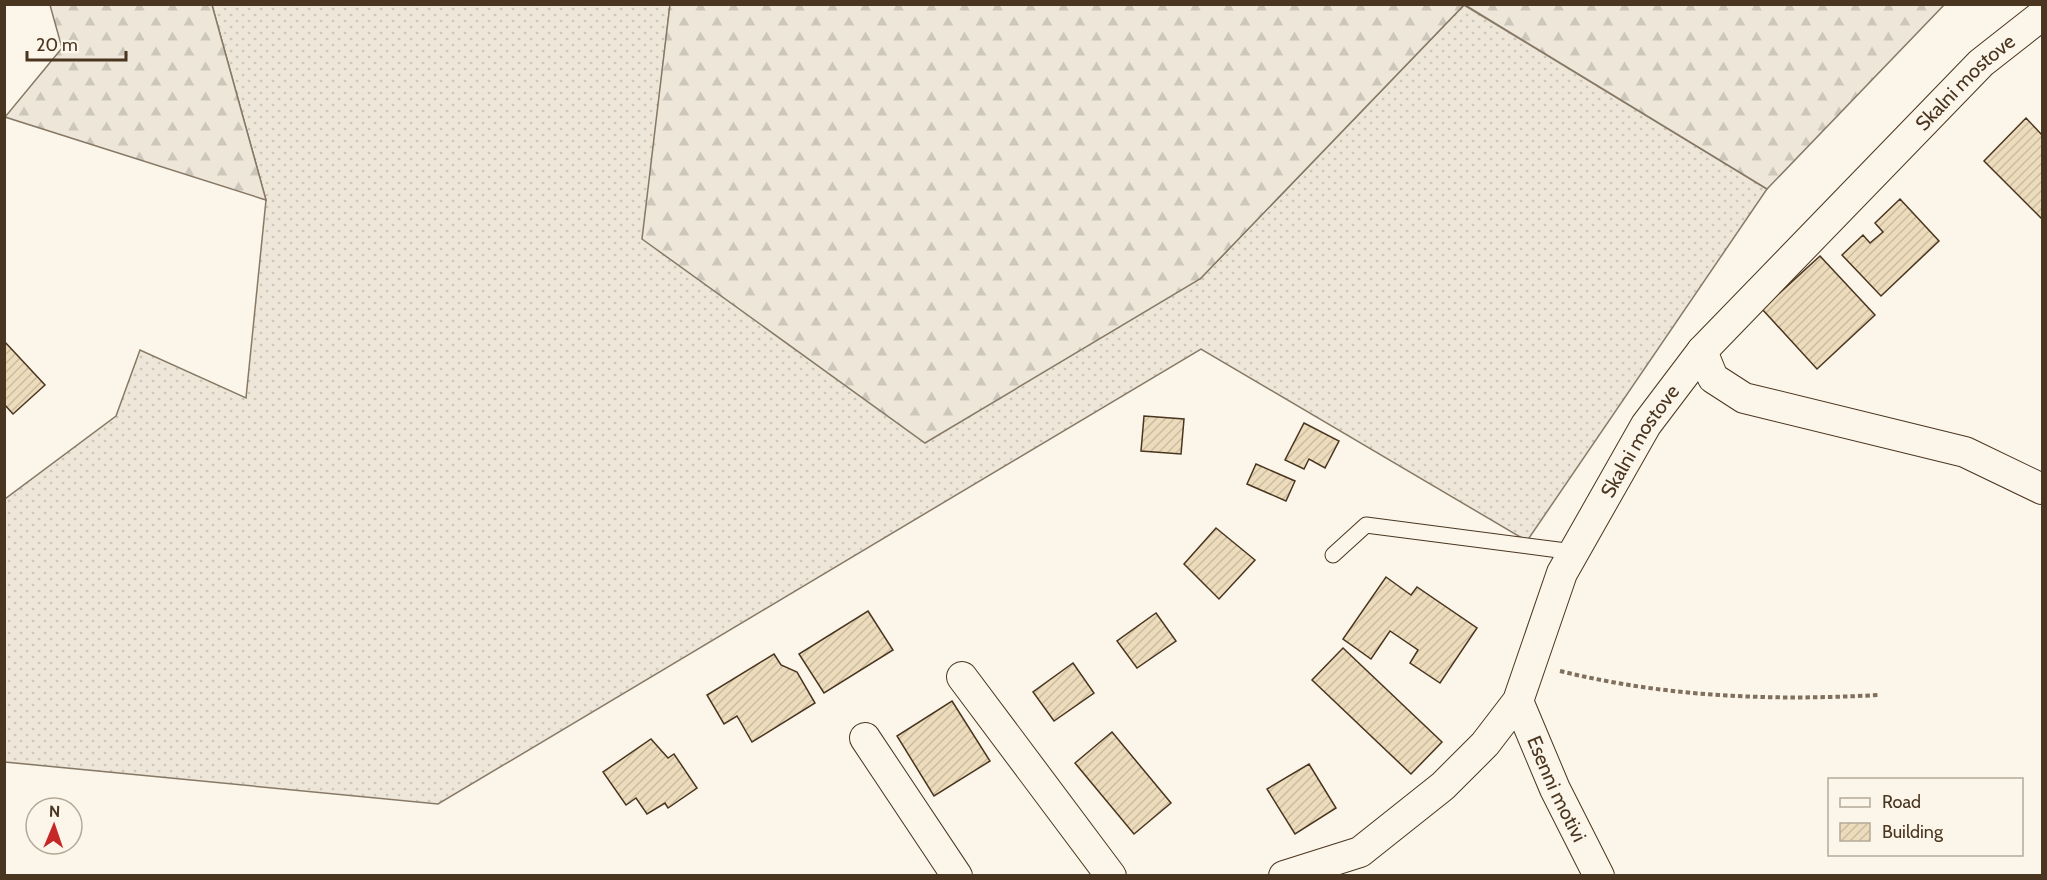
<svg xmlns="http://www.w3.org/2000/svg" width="2047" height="880" font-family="Cabin,sans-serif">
	<defs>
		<pattern id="grass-dots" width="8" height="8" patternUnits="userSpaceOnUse" patternTransform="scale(1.5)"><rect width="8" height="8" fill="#ede6d9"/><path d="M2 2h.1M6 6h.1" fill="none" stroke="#cdc6ba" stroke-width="1.8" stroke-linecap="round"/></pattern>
		<pattern id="forest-firs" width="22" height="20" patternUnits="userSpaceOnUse" patternTransform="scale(1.5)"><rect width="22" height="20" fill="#ede6d9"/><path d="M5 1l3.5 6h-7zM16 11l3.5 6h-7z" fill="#cdc6ba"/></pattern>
		<pattern id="building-hatch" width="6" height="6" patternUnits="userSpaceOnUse" patternTransform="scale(1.5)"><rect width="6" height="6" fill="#ecdcbc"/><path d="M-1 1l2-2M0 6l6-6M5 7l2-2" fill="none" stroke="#ccbda1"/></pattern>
	</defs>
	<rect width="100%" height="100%" fill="#fbf6e9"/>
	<!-- grass -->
	<path fill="url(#grass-dots)" stroke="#887966" stroke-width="1.5" d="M212,5H670L643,239L1200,279L1464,5L1767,189L1527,541L1201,349L438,804L5,762V499L116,416L140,350L246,398L266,200Z"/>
	<!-- forest -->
	<path fill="url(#forest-firs)" stroke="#887966" stroke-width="1.5" d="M670,4H1464V5L1200,279L925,443L642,239Z
		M50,5H212L266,200L5,117L62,48Z
		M1465,5H1944L1767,189Z"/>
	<!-- building -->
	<path fill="url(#building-hatch)" stroke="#4a3520" stroke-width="1.5" d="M2026,118L2042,135V219L1984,161Z
		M1900,199L1939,241L1881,296L1842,255L1863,235L1870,243L1883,232L1875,223Z
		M1820,256L1875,315L1817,369L1762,309Z
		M4,341L45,385L13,414L4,404Z
		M1144,416L1184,419L1181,454L1141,451Z
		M1304,423L1339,441L1325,468L1309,459L1304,469L1285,460Z
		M1256,464L1295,481L1286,501L1247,484Z
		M1216,528L1255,560L1219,599L1184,564Z
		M1386,577L1411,595L1417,587L1477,628L1440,683L1410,663L1418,650L1390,631L1371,659L1343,639Z
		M868,611L893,650L824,693L799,654Z
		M1156,613L1176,641L1137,668L1117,641Z
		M1343,648L1442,742L1411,774L1312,680Z
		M774,654L781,665L797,672L815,703L752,742L737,716L724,724L707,695Z
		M1073,663L1094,693L1054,721L1033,692Z
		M952,701L990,761L934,796L897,736Z
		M1112,732L1171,803L1134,834L1075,763Z
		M651,739L668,758L674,754L697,788L668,808L665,803L647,814L636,798L626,805L603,772Z
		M1309,764L1336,808L1295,834L1267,789Z"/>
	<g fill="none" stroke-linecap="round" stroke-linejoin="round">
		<!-- service casing -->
		<g stroke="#4a3520" stroke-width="17">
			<path id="service" d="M1333,555L1366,525L1574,552"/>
		</g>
		<!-- minor casing -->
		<g stroke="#4a3520" stroke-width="32">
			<g id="minor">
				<path d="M1702,351L1713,378L1744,398L1965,452L2042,489"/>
				<path d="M962,677L1111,876"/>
				<path id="s1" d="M1518,701L1555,789L1599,876"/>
				<path d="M865,738L957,876"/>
				<path id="s2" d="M1284,876L1360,852L1443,786L1485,744L1518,701L1562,573L1646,425L1702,351L1981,63L2042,15"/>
			</g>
		</g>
		<!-- path -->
		<path stroke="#7f6f5c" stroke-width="4" stroke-dasharray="4.5 3" stroke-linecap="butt" d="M1560,671C1666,697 1771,701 1879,695"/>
		<!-- service -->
		<use href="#service" stroke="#fbf6e9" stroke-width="15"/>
		<!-- minor -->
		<use href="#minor" stroke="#fbf6e9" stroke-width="30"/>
	</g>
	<g text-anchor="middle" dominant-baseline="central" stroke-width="4.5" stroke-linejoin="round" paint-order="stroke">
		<!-- street labels -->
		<g font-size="20" fill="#4a3520" stroke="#fbf6e9">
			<text stroke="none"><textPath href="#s2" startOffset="1074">Skalni mostove</textPath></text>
			<text stroke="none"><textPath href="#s2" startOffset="588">Skalni mostove</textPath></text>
			<text stroke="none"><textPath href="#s1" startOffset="96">Esenni motivi</textPath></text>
		</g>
	</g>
	<!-- border -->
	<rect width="2047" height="880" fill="none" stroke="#4a3520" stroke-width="12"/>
	<!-- legend -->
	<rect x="1828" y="778" width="195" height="78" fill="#fbf6e9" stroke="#b4a999" stroke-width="1.5"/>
	<rect x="1840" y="798" width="30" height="9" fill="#fbf6e9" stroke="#b4a999" stroke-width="1.5"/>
	<text x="1882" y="808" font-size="18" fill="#4a3520">Road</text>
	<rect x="1840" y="823" width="30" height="18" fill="url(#building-hatch)" stroke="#b4a999" stroke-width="1.5"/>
	<text x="1882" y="838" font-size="18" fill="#4a3520">Building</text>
	<!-- north arrow -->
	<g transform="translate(54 826) rotate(2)"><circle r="28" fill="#fbf6e9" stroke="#b4a999" stroke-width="1.5"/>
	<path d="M0-4.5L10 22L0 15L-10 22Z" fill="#c62828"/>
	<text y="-9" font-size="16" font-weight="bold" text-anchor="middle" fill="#4a3520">N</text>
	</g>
	<!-- scale -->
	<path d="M27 51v9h99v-9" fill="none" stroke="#4a3520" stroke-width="3"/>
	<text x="36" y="51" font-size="18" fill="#4a3520" stroke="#fbf6e9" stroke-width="4.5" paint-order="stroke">20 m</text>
</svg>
